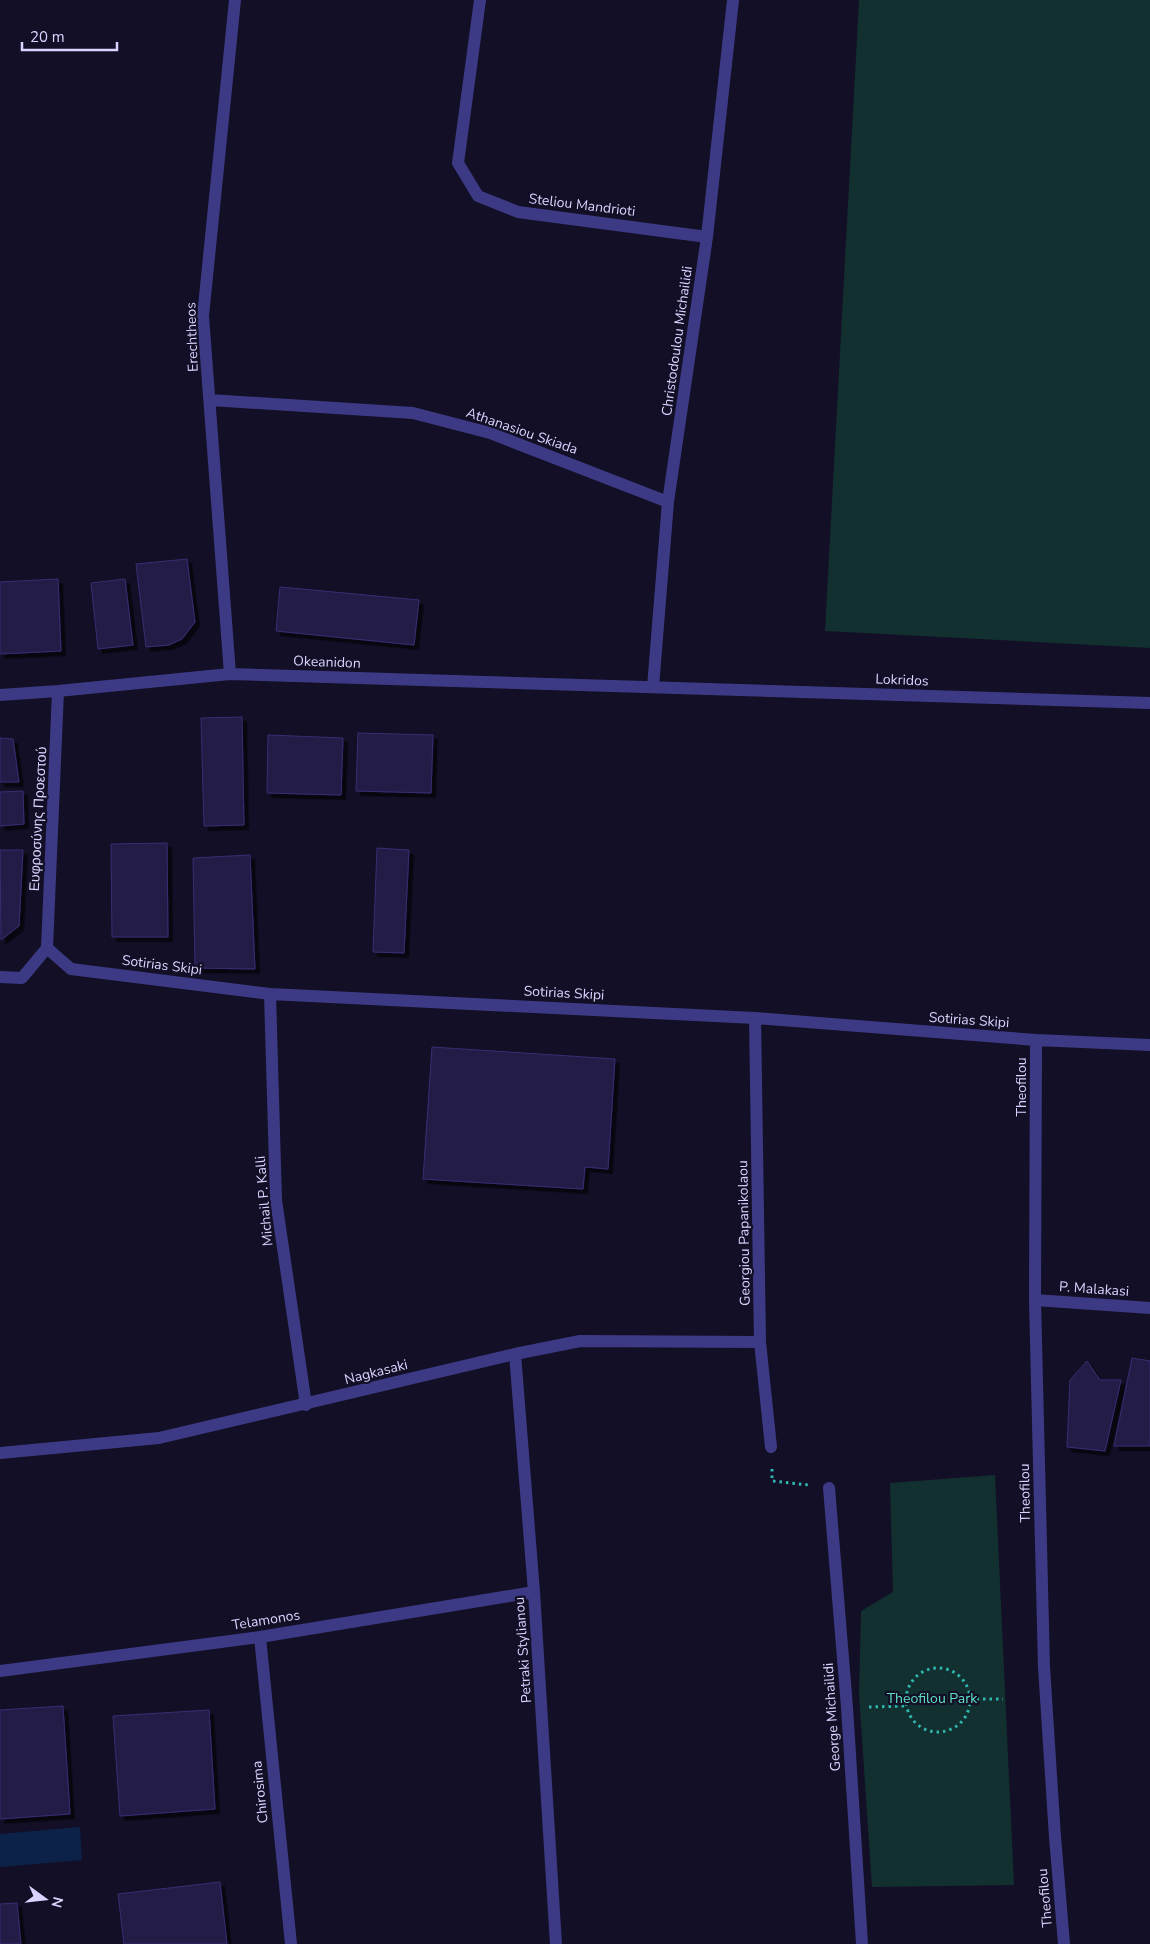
<svg xmlns="http://www.w3.org/2000/svg" width="1150" height="1944" font-family="'Nunito Sans',sans-serif">
	<defs>
		<filter id="shadow"><feDropShadow dx="4.5" dy="4.5" stdDeviation="0" flood-color="#0009"/></filter>
	</defs>
	<rect width="100%" height="100%" fill="#130f26"/>
	<!-- green -->
	<path fill="#12302f" d="M859,0H1150V648L825,631Z
		M995,1475L1014,1885L872,1887L859,1694L861,1611L893,1592L890,1483Z"/>
	<!-- water -->
	<path fill="#0c2248" d="M80,1827L82,1860L0,1867V1834Z"/>
	<!-- building -->
	<path fill="#241b47" stroke="#3b2d73" filter="url(#shadow)" d="M187,559L195,622L182,639L169,645L146,647L136,564Z
		M58,579L61,651L0,654V582Z
		M125,579L133,645L98,649L91,583Z
		M280,587L419,600L414,645L276,631Z
		M242,717L244,825L204,826L201,718Z
		M358,733L433,735L431,793L356,791Z
		M268,735L343,738L341,795L267,793Z
		M0,738L13,739L19,782H0Z
		M23,791L24,824L0,826V792Z
		M167,843L168,937H112L111,844Z
		M377,848L409,850L404,953L373,952Z
		M0,850H23L19,926L1,940Z
		M250,855L255,969L195,968L193,858Z
		M432,1047L615,1059L608,1169L585,1167L583,1189L423,1179Z
		M1132,1358L1150,1361V1446H1114Z
		M1087,1361L1100,1380H1121L1105,1451L1067,1447L1070,1380Z
		M63,1706L70,1814L0,1819V1710Z
		M209,1710L215,1809L120,1816L113,1716Z
		M220,1882L227,1944H124L118,1894Z
		M17,1903L21,1944H0V1904Z"/>
	<g fill="none" stroke-linecap="round" stroke-linejoin="round">
		<!-- path -->
		<path stroke="#2fb8b0" stroke-width="3" stroke-dasharray="2.5 4" stroke-linecap="butt" d="M772,1469V1481L809,1485
			M906 1700a32 32 0 1 1 64 0a32 32 0 1 1-64 0Z
			M970,1699H1003
			M869,1707L906,1706"/>
		<!-- minor -->
		<path stroke="#3d3a85" stroke-width="12" d="M480,0L458,163L478,196L518,212L707,237
			M210,400L413,413L490,433L668,502
			M230,674L203,316L235,0
			M653,687L668,502L707,237L733,0
			M0,695L58,691L230,674L1150,703
			M47,948L71,969L270,994L755,1018L1036,1040L1150,1045
			M47,948L58,691
			M0,977L22,978L47,948
			M270,994L276,1200L306,1405
			M755,1018L760,1342L771,1447
			M1036,1040L1035,1300L1044,1667L1055,1837L1064,1944
			M1035,1300L1150,1308
			M515,1354L534,1592L556,1944
			M0,1453L159,1438L515,1354L580,1341L760,1342
			M829,1488L847,1707L862,1944
			M260,1637L291,1944
			M0,1671L260,1637L534,1592"/>
	</g>
	<g text-anchor="middle" dominant-baseline="central" stroke-width="4.5" stroke-linejoin="round" paint-order="stroke">
		<!-- street labels -->
		<g font-size="14" fill="#d9d4ff" stroke="#130f26">
			<text transform="translate(582 205) rotate(7)">Steliou Mandrioti</text>
			<text transform="translate(192 337) rotate(-92)">Erechtheos</text>
			<text transform="translate(677 341) rotate(-82)">Christodoulou Michailidi</text>
			<text transform="translate(522 431) rotate(19)">Athanasiou Skiada</text>
			<text transform="translate(327 662) rotate(2)">Okeanidon</text>
			<text transform="translate(902 680) rotate(2)">Lokridos</text>
			<text transform="translate(38 819) rotate(-87)">Ευφροσύνης Προεστού</text>
			<text transform="translate(162 965) rotate(7)">Sotirias Skipi</text>
			<text transform="translate(564 993) rotate(3)">Sotirias Skipi</text>
			<text transform="translate(969 1020) rotate(4)">Sotirias Skipi</text>
			<text transform="translate(1021 1087) rotate(-90)">Theofilou</text>
			<text transform="translate(264 1201) rotate(-95)">Michail P. Kalli</text>
			<text transform="translate(744 1233) rotate(-91)">Georgiou Papanikolaou</text>
			<text transform="translate(1094 1289) rotate(4)">P. Malakasi</text>
			<text transform="translate(376 1372) rotate(-14)">Nagkasaki</text>
			<text transform="translate(1025 1493) rotate(-91)">Theofilou</text>
			<text transform="translate(266 1620) rotate(-9)">Telamonos</text>
			<text transform="translate(523 1650) rotate(-94)">Petraki Stylianou</text>
			<text transform="translate(832 1717) rotate(-94)">George Michailidi</text>
			<text transform="translate(260 1792) rotate(-96)">Chirosima</text>
			<text transform="translate(1045 1898) rotate(-95)">Theofilou</text>
		</g>
		<!-- park labels -->
		<g font-size="14" fill="#5fe0c0" stroke="#130f26">
			<text x="932" y="1698">Theofilou Park</text>
		</g>
	</g>
	<!-- north arrow -->
	<g transform="translate(45 1899) rotate(105)" stroke="#130f26" stroke-width="4" paint-order="stroke">
	<path d="M0-4L9 19L0 12L-9 19Z" fill="#d9d4ff"/>
	<text y="-8" font-size="14" font-weight="bold" text-anchor="middle" fill="#d9d4ff">N</text>
	</g>
	<!-- scale -->
	<path d="M22 42v8h95v-8" fill="none" stroke="#d9d4ff" stroke-width="2.5"/>
	<text x="30" y="42" font-size="15" fill="#d9d4ff" stroke="#130f26" stroke-width="4" paint-order="stroke">20 m</text>
</svg>
